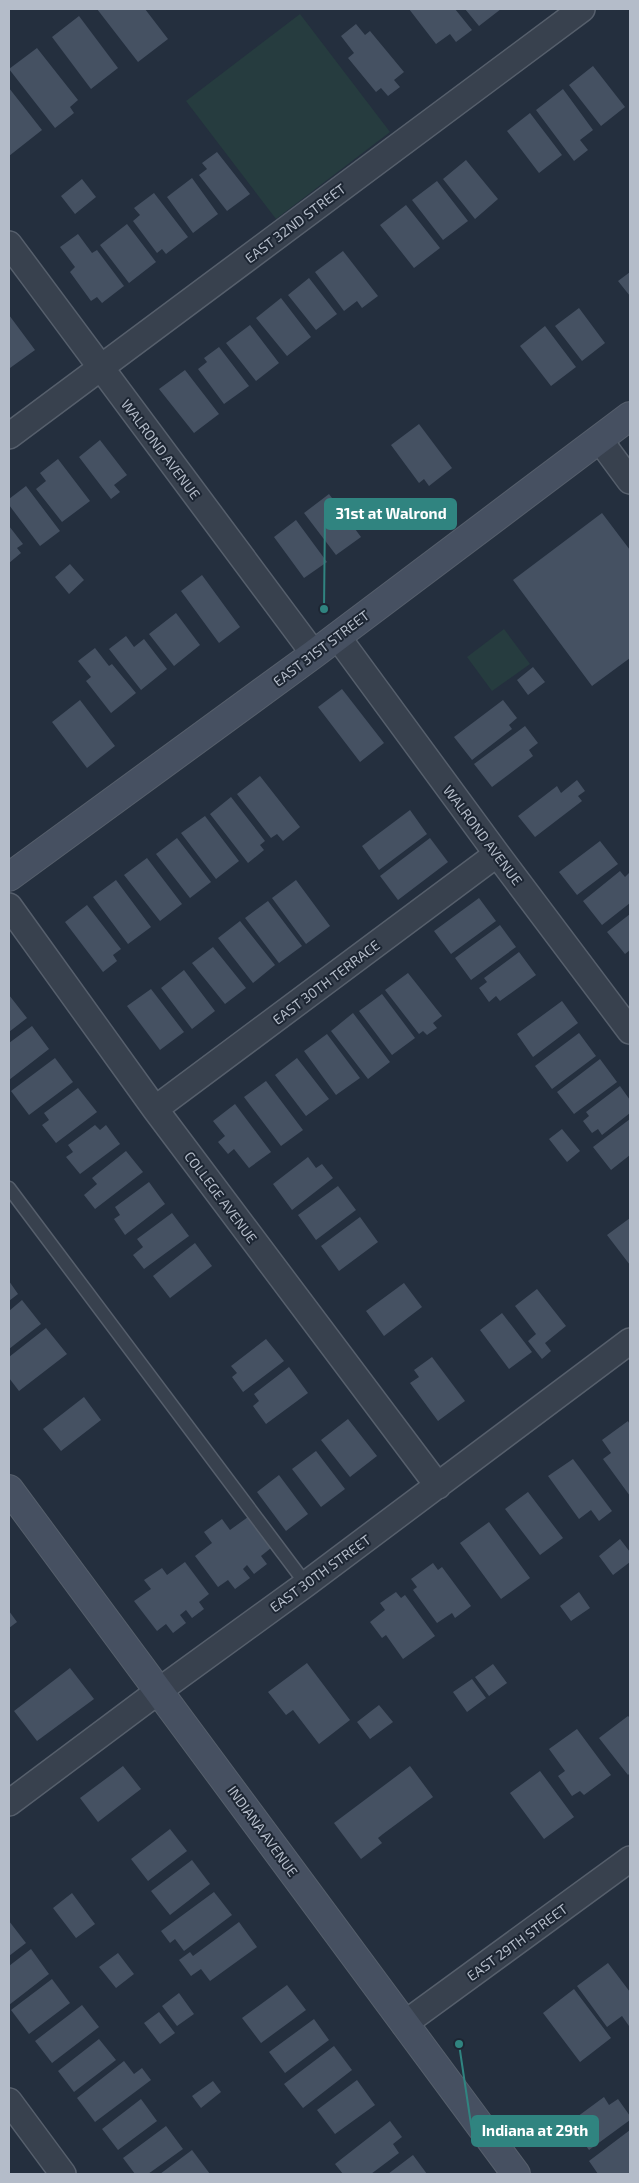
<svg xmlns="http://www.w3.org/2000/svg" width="639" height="2183" font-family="'Exo 2',sans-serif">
	<rect width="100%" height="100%" fill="#242f3e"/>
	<!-- green -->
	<path fill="#263c3f" d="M300,14L390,132L276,219L186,101Z
		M504,629L530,664L492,691L467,657Z"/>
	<!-- building -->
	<path fill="#455162" d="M97,9H145L168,39L138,62Z
		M409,9H455L472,30L456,42L450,34L436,44Z
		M465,9H501L479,26Z
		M79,16L118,68L91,89L52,37Z
		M356,24L365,35L370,31L404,72L394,80L400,87L388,96L381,88L376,92L348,58L354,53L341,36Z
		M37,48L78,100L70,107L74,113L55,128L9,69Z
		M593,66L625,107L601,126L569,85Z
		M9,88L42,130L9,156Z
		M563,89L593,130L580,140L588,150L574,161L536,110Z
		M530,113L562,155L539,173L507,131Z
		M217,152L250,194L227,211L199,175L207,169L202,163Z
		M466,160L498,199L475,219L443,179Z
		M192,178L218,214L193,233L167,197Z
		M82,179L96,197L75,214L61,196Z
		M437,181L468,221L443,240L412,200Z
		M154,193L188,237L166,254L162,249L157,253L133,221L140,215L134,208Z
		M406,205L440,248L414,268L380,225Z
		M127,224L156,262L129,283L100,245Z
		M78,234L92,253L97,250L124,286L102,303L97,297L91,301L70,272L75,267L60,247Z
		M343,251L378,296L362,308L357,301L344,311L315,272Z
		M630,272V296L618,281Z
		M309,278L337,314L316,330L288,295Z
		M281,298L311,337L287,356L256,318Z
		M579,308L605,343L582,361L555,326Z
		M9,315L35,350L10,368L9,366Z
		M250,325L279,363L256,381L226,343Z
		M545,326L576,367L551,386L520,346Z
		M219,347L249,386L224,404L198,369L207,362L204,358Z
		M185,370L219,414L194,433L159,389Z
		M419,424L452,468L429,486L424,479L419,483L391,445Z
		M100,440L127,475L114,485L120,492L111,499L79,457Z
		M58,459L90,501L62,522L36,489L46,481L40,473Z
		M26,486L60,531L40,546L9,505V499Z
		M329,494L361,537L336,555L304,513Z
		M602,513L630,550V658L592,686L513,580Z
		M296,520L327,562L304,578L274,537Z
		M9,526L23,544L17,548L21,553L9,563Z
		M70,564L84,580L69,594L55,577Z
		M202,575L240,627L219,643L181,591Z
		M176,613L200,645L174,666L149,634Z
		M126,636L134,647L144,639L167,669L141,690L109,649Z
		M95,648L109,666L112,664L136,693L111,713L86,681L91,677L78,661Z
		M533,667L545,682L528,695L517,680Z
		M342,689L384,743L360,762L318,707Z
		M80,700L115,746L87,768L52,722Z
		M503,700L517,718L509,725L512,729L472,760L454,737Z
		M525,726L538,743L529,750L533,756L492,787L474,764Z
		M260,776L300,827L283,841L277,834L271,838L237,794Z
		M577,780L585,791L578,796L582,801L535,837L518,816L557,786L561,793Z
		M231,797L265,841L260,845L264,850L248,863L210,814Z
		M410,810L427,834L379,870L362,846Z
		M205,816L239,861L216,879L181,833Z
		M177,838L211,882L190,898L156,854Z
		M430,838L448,862L398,900L380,876Z
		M600,841L618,864L577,895L559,872Z
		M147,858L182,904L160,921L124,875Z
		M620,871L625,877L629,873L630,874V903L602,925L583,901Z
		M116,880L151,927L128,944L93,897Z
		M296,880L330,926L306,944L272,898Z
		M479,898L496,921L451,954L434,931Z
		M268,901L302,946L279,963L245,918Z
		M87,905L121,949L113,955L117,961L103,972L65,922Z
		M630,914V950L625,954L607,932Z
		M240,921L275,965L253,983L218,938Z
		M500,925L516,947L471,980L455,958Z
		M213,947L246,988L225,1004L192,963Z
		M519,952L536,975L500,1001L496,996L489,1002L479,988L487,982L484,978Z
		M184,970L215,1011L192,1029L161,988Z
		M408,973L442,1016L433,1023L437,1028L427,1035L423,1031L419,1034L385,990Z
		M151,989L184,1032L160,1050L127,1006Z
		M382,994L415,1038L392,1055L359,1011Z
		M9,995L27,1018L9,1032Z
		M562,1001L578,1023L533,1057L517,1034Z
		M353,1013L390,1062L368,1079L331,1031Z
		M32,1026L49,1049L9,1080V1043Z
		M579,1033L596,1056L552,1089L535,1066Z
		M327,1034L360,1078L336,1095L304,1051Z
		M55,1058L73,1082L29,1115L11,1091Z
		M297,1058L329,1099L306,1116L275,1075Z
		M600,1059L617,1082L574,1114L557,1092Z
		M266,1081L303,1130L281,1146L244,1097Z
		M620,1086L630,1100V1113L602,1135L598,1129L592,1133L583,1121L589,1116L586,1112Z
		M78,1088L97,1112L56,1143L42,1125L49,1120L44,1113Z
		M235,1104L271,1152L249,1168L234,1149L228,1154L218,1142L225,1136L213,1121Z
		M630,1119V1155L611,1170L593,1147Z
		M95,1125L100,1130L106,1125L120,1144L80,1174L66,1157L73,1152L68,1145Z
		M562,1129L580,1151L567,1162L549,1139Z
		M126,1151L143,1172L95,1209L84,1195L97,1184L92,1178Z
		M308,1157L316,1168L322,1164L333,1178L292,1210L273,1184Z
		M149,1182L165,1204L125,1235L114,1219L120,1215L115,1207Z
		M338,1186L356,1210L316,1240L298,1215Z
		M172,1213L189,1236L144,1269L133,1255L143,1247L137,1239Z
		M360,1217L378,1242L339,1271L321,1246Z
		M630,1218V1265L607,1235Z
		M195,1243L212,1266L170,1298L153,1276Z
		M9,1281L18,1294L9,1301Z
		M404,1283L422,1307L384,1336L366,1311Z
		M537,1289L566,1326L545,1343L551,1351L542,1359L528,1341L536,1334L515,1306Z
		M22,1300L41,1324L9,1349V1311Z
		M502,1313L532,1352L509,1369L480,1330Z
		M46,1328L67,1354L19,1391L9,1378V1357Z
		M266,1339L284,1361L243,1392L232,1377L237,1373L231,1366Z
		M432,1357L465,1401L438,1421L410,1383L419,1377L414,1370Z
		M289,1367L308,1393L266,1424L253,1406L259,1401L254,1394Z
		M84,1397L101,1420L61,1451L43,1429Z
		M348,1419L377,1456L350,1477L321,1440Z
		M628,1421L630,1425V1496L603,1459L611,1453L602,1440Z
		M316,1451L345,1489L321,1507L292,1469Z
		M573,1459L612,1511L599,1521L591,1510L579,1519L548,1476Z
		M279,1475L308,1514L286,1531L257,1492Z
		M528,1492L563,1538L540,1555L505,1509Z
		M248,1517L271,1548L261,1556L267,1564L254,1574L247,1565L243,1569L250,1578L235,1589L228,1580L218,1587L195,1556L212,1543L204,1532L222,1519L230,1530Z
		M489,1522L530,1578L501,1599L460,1543Z
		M620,1539L630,1552V1562L613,1575L599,1556Z
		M185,1562L209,1594L199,1602L204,1609L192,1618L186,1610L180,1615L186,1623L173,1633L166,1624L157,1631L134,1601L151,1589L144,1580L162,1568L167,1575Z
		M433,1563L438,1570L442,1567L471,1606L455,1618L452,1613L437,1623L413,1590L417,1587L411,1579Z
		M396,1592L401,1598L405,1595L435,1636L403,1659L386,1635L382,1638L370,1622L385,1610L380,1603Z
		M579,1592L590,1608L571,1621L560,1606Z
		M9,1611L17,1622L9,1628Z
		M307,1663L350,1720L319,1744L293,1710L286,1715L268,1692Z
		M493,1664L507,1683L489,1696L475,1677Z
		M70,1668L94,1699L37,1741L14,1711Z
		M472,1679L486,1698L467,1712L453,1692Z
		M379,1705L393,1722L370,1739L357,1722Z
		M628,1716L630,1718V1773L628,1775L599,1738Z
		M577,1729L611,1775L584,1795L580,1791L572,1796L558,1776L565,1771L549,1749Z
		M123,1766L141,1789L98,1822L80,1798Z
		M410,1766L433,1797L383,1834L378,1838L382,1843L361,1859L334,1823Z
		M540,1771L574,1817L544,1839L510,1793Z
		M170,1829L187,1851L148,1881L131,1859Z
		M192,1860L210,1884L170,1915L151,1891Z
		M214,1892L232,1915L184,1951L175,1939L170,1943L161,1931Z
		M72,1893L95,1924L76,1938L53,1908Z
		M9,1921L26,1943L9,1956Z
		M239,1922L257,1947L210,1981L201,1969L191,1976L179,1960L190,1952L193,1956Z
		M31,1949L49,1974L9,2005V1966Z
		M118,1953L134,1974L116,1988L99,1967Z
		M608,1963L630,1992L629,2026L622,2016L607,2027L577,1986Z
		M52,1979L70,2003L29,2034L11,2010Z
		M287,1985L306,2010L261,2043L242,2018Z
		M574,1989L611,2038L580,2062L543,2013Z
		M179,1993L194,2014L177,2026L162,2006Z
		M82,2005L99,2027L52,2063L35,2041Z
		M159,2012L175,2033L160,2044L144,2023Z
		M314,2019L329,2040L285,2073L269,2052Z
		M99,2039L116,2060L74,2092L58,2071Z
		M334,2046L352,2070L303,2108L284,2084Z
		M124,2061L134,2074L142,2068L151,2080L95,2122L77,2098Z
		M357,2080L375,2105L335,2134L317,2110Z
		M213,2081L221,2092L201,2108L192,2096Z
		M604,2097L609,2105L618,2099L630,2116V2120L589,2150L581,2139L573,2144L562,2128Z
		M141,2099L157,2121L118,2150L102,2129Z
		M390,2121L402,2137L393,2144L399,2153L371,2174H343L335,2164Z
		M166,2126L183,2149L148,2174H135L123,2158Z
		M630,2130V2174H598L589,2161Z
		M192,2150L210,2174H160Z
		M413,2155L427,2174H388Z"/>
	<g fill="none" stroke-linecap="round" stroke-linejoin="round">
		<!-- lane casing -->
		<g stroke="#565f6c" stroke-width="15">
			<path id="lane" d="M9,1188L306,1584"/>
		</g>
		<!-- street casing -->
		<g stroke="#565f6c" stroke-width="28">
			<path id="street" d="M9,244L314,654
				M9,436L582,9
				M599,439L630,481
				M337,636L497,854L630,1031
				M9,906L155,1109L438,1486
				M155,1109L497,854
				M9,1803L160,1690L306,1584L630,1341
				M404,2024L630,1859
				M9,2101L63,2174"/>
		</g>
		<!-- secondary casing -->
		<g stroke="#565f6c" stroke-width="30">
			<path id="secondary" d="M9,877L314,654L630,416
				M9,1489L516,2174"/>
		</g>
		<!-- lane -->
		<use href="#lane" stroke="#38414e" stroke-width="12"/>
		<!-- street -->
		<use href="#street" stroke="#38414e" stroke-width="25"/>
		<!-- secondary -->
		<use href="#secondary" stroke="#465061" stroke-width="28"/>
	</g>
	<g text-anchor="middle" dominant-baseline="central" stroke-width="4" stroke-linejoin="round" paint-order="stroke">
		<!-- street labels -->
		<g font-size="14" fill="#b4bcc9" stroke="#1d2633">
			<text transform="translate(295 223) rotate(-37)">EAST 32ND STREET</text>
			<text transform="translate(161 449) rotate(53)">WALROND AVENUE</text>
			<text transform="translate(321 648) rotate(-37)">EAST 31ST STREET</text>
			<text transform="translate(483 835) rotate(53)">WALROND AVENUE</text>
			<text transform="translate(326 982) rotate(-37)">EAST 30TH TERRACE</text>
			<text transform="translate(221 1197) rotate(53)">COLLEGE AVENUE</text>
			<text transform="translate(320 1573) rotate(-36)">EAST 30TH STREET</text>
			<text transform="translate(263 1831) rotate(54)">INDIANA AVENUE</text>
			<text transform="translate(517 1942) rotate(-36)">EAST 29TH STREET</text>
		</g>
	</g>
	<!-- callouts -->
	<path fill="none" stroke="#308480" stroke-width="2" d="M324 609L325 514M459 2044L472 2131"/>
	<g fill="#308480" stroke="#1d2633" stroke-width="2">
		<circle cx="324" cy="609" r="5"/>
		<circle cx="459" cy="2044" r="5"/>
	</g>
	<g fill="#308480" stroke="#308480" stroke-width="2">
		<rect x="325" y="499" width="131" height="30" rx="5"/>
		<rect x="472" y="2116" width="126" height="30" rx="5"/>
	</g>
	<g font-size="15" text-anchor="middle" font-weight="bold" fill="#fff">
		<text x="391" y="519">31st at Walrond</text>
		<text x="535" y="2136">Indiana at 29th</text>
	</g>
	<!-- border -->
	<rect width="639" height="2183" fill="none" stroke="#b4bcc9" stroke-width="20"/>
</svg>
